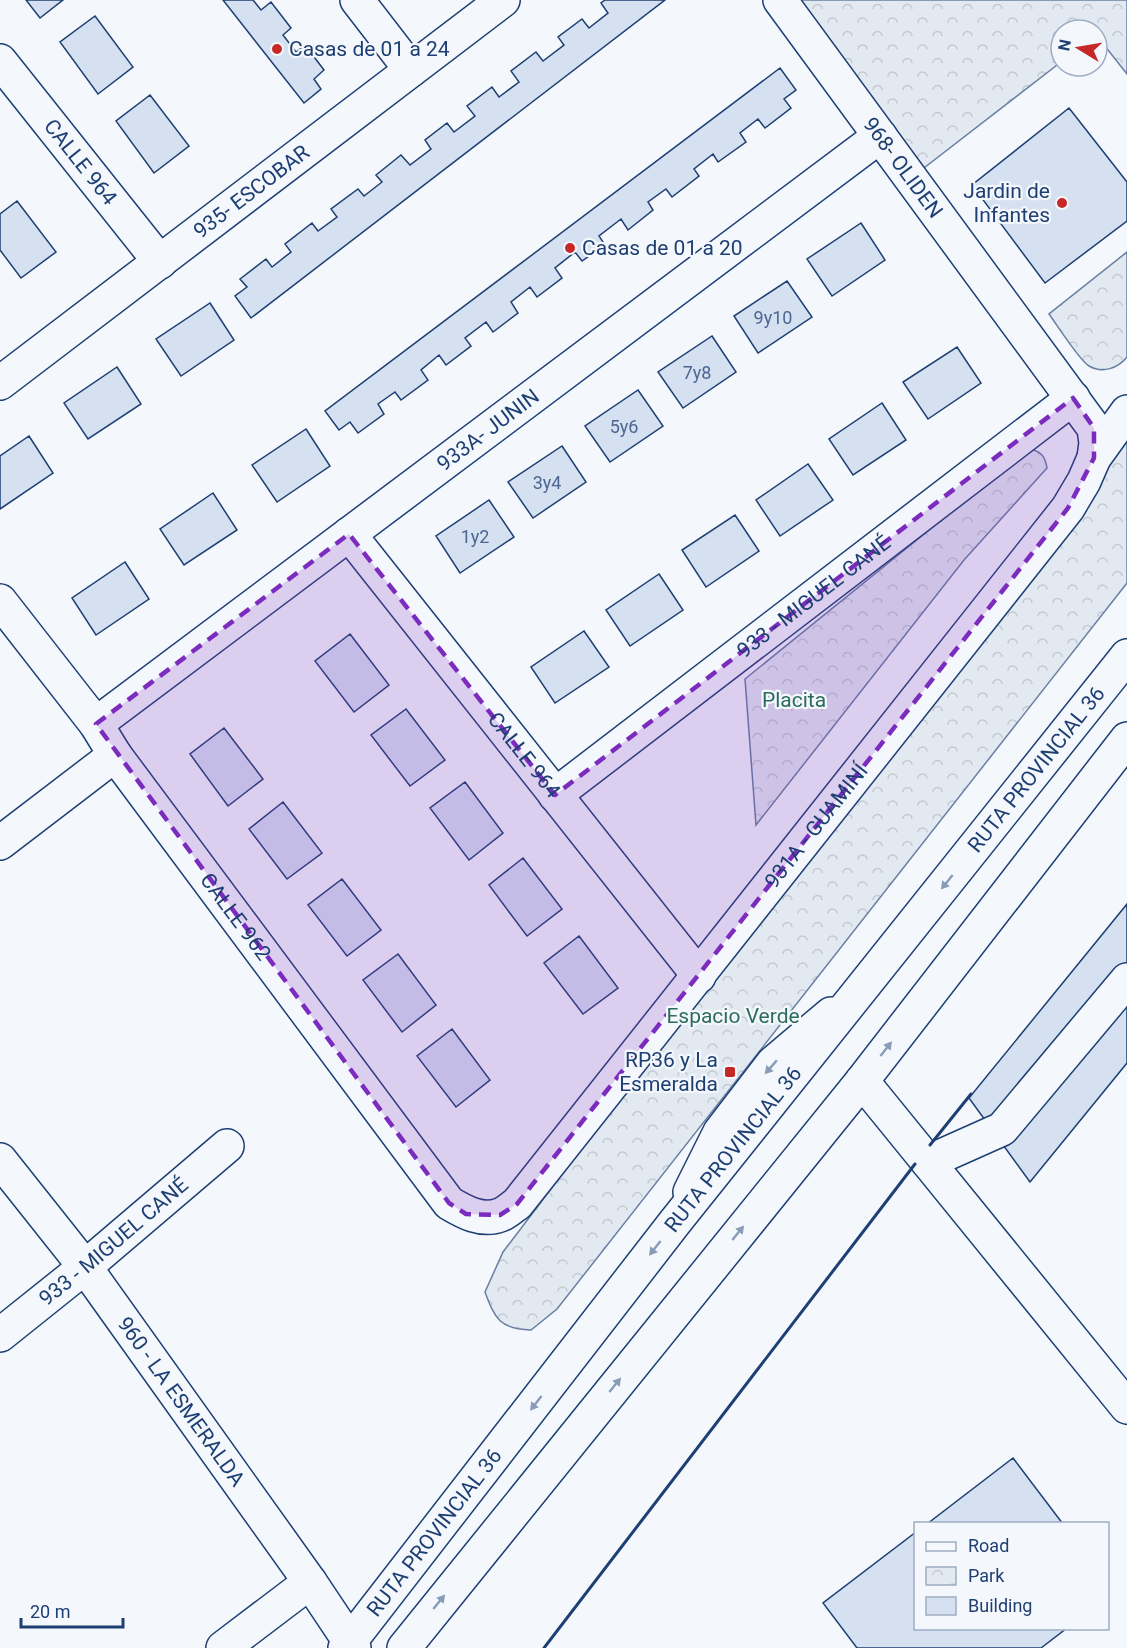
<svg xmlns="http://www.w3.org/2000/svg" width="1127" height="1648" font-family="Roboto,sans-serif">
	<defs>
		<pattern id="park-crowns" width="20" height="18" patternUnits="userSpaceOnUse" patternTransform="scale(1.5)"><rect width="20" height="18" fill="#e3e9f0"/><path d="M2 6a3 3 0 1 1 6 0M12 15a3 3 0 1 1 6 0" fill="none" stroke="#c2c9d1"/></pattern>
	</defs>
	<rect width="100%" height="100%" fill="#f4f7fb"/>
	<!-- park -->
	<path fill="url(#park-crowns)" stroke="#687fa3" stroke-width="1.5" d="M795,0H1127V74L1097,36V30H1061V62L920,171Z
		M1127,252V357C1118,368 1103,374 1089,366C1080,361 1057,325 1049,314Z
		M1127,430V583L557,1309L531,1330C500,1329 495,1319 485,1292L503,1252Z
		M1029,449C1041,451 1045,456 1047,468L964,560L756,825L745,679Z"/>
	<!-- building -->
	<path fill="#d5e0f0" stroke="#1d3f73" stroke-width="1.5" d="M26,0H63L40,18Z
		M223,0H253L261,10L271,2L291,28L283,35L296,52L305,45L324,70L314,79L321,89L304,103Z
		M605,0H665L251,318L235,296L247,287L240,279L266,259L272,267L291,252L285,244L312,223L318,231L337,217L331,209L358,189L364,196L382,182L376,175L401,155L410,165L431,149L425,140L447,123L454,132L475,116L467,106L492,87L499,97L519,82L511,71L536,52L543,61L564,45L558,37L582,19L589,28L608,13L601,3Z
		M95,16L133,67L98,94L60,42Z
		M780,68L796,90L784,99L791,108L765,128L758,119L740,133L746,142L718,162L713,154L694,169L699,176L672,197L666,189L648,202L653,210L628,230L621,219L599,236L605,245L582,261L575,252L555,268L562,278L537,297L530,287L511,302L518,313L493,332L486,322L465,338L471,346L446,365L439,355L421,370L428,380L401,400L395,392L378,404L384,414L358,433L350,422L339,430L325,411Z
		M150,95L189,146L154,173L116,121Z
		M1069,108L1127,182V221L1045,283L972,185Z
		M17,201L56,252L21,278L0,250V214Z
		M861,223L885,260L832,296L807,259Z
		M787,281L812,317L758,353L734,316Z
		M210,303L234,340L181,376L156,339Z
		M712,336L736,372L683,408L658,372Z
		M957,347L981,383L928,419L903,382Z
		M117,367L141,404L88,439L64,403Z
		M638,390L663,426L610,462L585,426Z
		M882,403L906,440L853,475L829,439Z
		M306,429L330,466L277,502L252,465Z
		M29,436L53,473L0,509V456Z
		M562,446L586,482L533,518L508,482Z
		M808,464L833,500L780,536L756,500Z
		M213,493L237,530L184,565L160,529Z
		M489,500L514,537L460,573L436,536Z
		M735,515L759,551L706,587L682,550Z
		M125,562L149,599L96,635L72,598Z
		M659,574L683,610L630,646L606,610Z
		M584,631L609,667L555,703L531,667Z
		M350,634L389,685L354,712L315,661Z
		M406,709L445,760L410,786L371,735Z
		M224,728L263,779L228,806L190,754Z
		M465,782L503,833L469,860L430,808Z
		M283,802L322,853L287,879L249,829Z
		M523,858L562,909L527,936L489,885Z
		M342,879L381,930L347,956L308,905Z
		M1127,904V1063L1030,1182L969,1098Z
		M579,936L618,988L583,1014L544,963Z
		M398,954L436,1005L402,1032L363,980Z
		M452,1029L490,1080L456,1107L417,1056Z
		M1013,1458L1063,1524H927Z
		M916,1532V1628H1067L1041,1648H857L823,1603Z"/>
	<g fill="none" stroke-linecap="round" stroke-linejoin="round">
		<!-- minor casing -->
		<g stroke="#1d3f73" stroke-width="36">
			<g id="minor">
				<path d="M357,0L411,70"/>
				<path id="s1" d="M780,0L1094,428L1096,443L1094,458"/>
				<path id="s2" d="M0,61L160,262"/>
				<path id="s3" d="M0,383L503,0"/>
				<path id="s4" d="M349,534L699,976"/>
				<path id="s5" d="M0,601L96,724L115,755L449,1203C464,1212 482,1222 500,1215C506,1213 512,1207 517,1204L1068,508L1084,481L1094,458L1127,412"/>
				<path id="s6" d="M96,724L880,136"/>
				<path id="s7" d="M555,795L1073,398"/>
				<path d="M0,843L115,755"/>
				<path d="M862,1081L1127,1407"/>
				<path id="s8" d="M0,1160L85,1267L310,1582L354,1648"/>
				<path d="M928,1162L1002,1129L1127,980"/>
				<path d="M690,1192L720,1132L773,1063L831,1014"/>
				<path id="s9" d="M0,1335L85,1267L227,1146"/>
				<path d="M223,1648L310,1582"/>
			</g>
		</g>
		<!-- major casing -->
		<g stroke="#1d3f73" stroke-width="36">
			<g id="major">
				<path id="s10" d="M345,1648L675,1222L1127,656"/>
				<path d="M404,1648L862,1081L1127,739"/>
			</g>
		</g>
		<!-- minor -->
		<use href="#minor" stroke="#f4f7fb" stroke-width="33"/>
		<!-- major -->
		<use href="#major" stroke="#f4f7fb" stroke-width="33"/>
		<!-- wall -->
		<path stroke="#1d3f73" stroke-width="3" d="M930,1145L971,1094
			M544,1648L915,1164"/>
	</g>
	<!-- one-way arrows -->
	<defs><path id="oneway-solid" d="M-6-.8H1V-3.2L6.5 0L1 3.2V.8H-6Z" transform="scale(1.5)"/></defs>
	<g fill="#889bb7">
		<use href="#oneway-solid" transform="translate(947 882) rotate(129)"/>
		<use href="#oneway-solid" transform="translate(886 1049) rotate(-52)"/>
		<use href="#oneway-solid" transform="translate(771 1067) rotate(131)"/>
		<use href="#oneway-solid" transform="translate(738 1233) rotate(-51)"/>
		<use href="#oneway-solid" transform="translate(655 1248) rotate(128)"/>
		<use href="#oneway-solid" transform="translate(615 1385) rotate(-51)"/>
		<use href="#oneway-solid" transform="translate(536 1403) rotate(128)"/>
		<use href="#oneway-solid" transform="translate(439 1602) rotate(-51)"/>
	</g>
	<!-- marked area -->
	<path fill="#7b2cbf" fill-opacity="0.2" stroke="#7b2cbf" stroke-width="4.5" stroke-dasharray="12 8" stroke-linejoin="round" d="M1073,398L1094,428V458L1068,508L517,1204L500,1215L466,1214L449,1203L96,724L349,534L555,795Z"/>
	<!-- markers -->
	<g fill="#c62828" stroke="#f4f7fb" stroke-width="2">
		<circle cx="277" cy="49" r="6"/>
		<circle cx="1062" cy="203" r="6"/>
		<circle cx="570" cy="248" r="6"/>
		<rect x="724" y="1066" width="12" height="12" rx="3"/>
	</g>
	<g text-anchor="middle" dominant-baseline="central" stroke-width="4.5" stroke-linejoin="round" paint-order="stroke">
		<!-- number labels -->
		<g font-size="18" fill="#4b6792">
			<text x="773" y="317">9y10</text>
			<text x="697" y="372">7y8</text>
			<text x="624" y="426">5y6</text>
			<text x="547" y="482">3y4</text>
			<text x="475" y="536">1y2</text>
		</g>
		<!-- poi labels -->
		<g font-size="21" fill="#1d3f73" stroke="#f4f7fb" text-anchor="start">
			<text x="289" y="49">Casas de 01 a 24</text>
			<text x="1050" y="191" text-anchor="end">Jardin de<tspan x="1050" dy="24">Infantes</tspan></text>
			<text x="582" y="248">Casas de 01 a 20</text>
			<text x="718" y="1060" text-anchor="end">RP36 y La<tspan x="718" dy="24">Esmeralda</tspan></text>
		</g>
		<!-- street labels -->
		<g font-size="21" fill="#1d3f73" stroke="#f4f7fb">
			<text stroke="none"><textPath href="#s2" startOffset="129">CALLE 964</textPath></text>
			<text stroke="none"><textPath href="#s1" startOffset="208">968- OLIDEN</textPath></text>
			<text stroke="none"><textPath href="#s3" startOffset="316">935- ESCOBAR</textPath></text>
			<text stroke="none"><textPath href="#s6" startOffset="490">933A- JUNIN</textPath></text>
			<text stroke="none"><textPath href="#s7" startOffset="326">933 - MIGUEL CANÉ</textPath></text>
			<text stroke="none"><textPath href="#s4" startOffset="282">CALLE 964</textPath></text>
			<text stroke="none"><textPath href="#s10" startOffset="1118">RUTA PROVINCIAL 36</textPath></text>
			<text stroke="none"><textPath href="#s5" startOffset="1308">931A - GUAMINÍ</textPath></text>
			<text stroke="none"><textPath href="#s5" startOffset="394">CALLE 962</textPath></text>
			<text stroke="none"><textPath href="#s10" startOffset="632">RUTA PROVINCIAL 36</textPath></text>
			<text stroke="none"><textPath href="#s9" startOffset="147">933 - MIGUEL CANÉ</textPath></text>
			<text stroke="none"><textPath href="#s8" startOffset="302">960 - LA ESMERALDA</textPath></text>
			<text stroke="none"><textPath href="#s10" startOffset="146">RUTA PROVINCIAL 36</textPath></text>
		</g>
		<!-- park labels -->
		<g font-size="21" fill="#2c6c60" stroke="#f4f7fb">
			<text x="794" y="700">Placita</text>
			<text x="733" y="1016">Espacio Verde</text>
		</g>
	</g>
	<!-- legend -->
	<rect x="914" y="1522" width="195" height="108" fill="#f4f7fb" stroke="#9eadc5" stroke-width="1.5"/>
	<rect x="926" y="1542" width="30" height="9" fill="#f4f7fb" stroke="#9eadc5" stroke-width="1.5"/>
	<text x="968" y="1552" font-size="18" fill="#1d3f73">Road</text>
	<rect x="926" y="1567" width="30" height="18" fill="url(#park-crowns)" stroke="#9eadc5" stroke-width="1.5"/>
	<text x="968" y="1582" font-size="18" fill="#1d3f73">Park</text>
	<rect x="926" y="1597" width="30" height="18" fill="#d5e0f0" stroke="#9eadc5" stroke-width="1.5"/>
	<text x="968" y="1612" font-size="18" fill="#1d3f73">Building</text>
	<!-- north arrow -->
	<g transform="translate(1079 48) rotate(281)"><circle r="28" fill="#f4f7fb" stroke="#9eadc5" stroke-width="1.5"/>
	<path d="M0-4.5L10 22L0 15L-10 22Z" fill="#c62828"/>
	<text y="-9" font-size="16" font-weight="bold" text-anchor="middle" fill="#1d3f73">N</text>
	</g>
	<!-- scale -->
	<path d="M21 1618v9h102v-9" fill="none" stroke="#1d3f73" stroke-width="3"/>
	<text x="30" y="1618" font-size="18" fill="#1d3f73" stroke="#f4f7fb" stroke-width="4.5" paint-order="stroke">20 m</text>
</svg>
